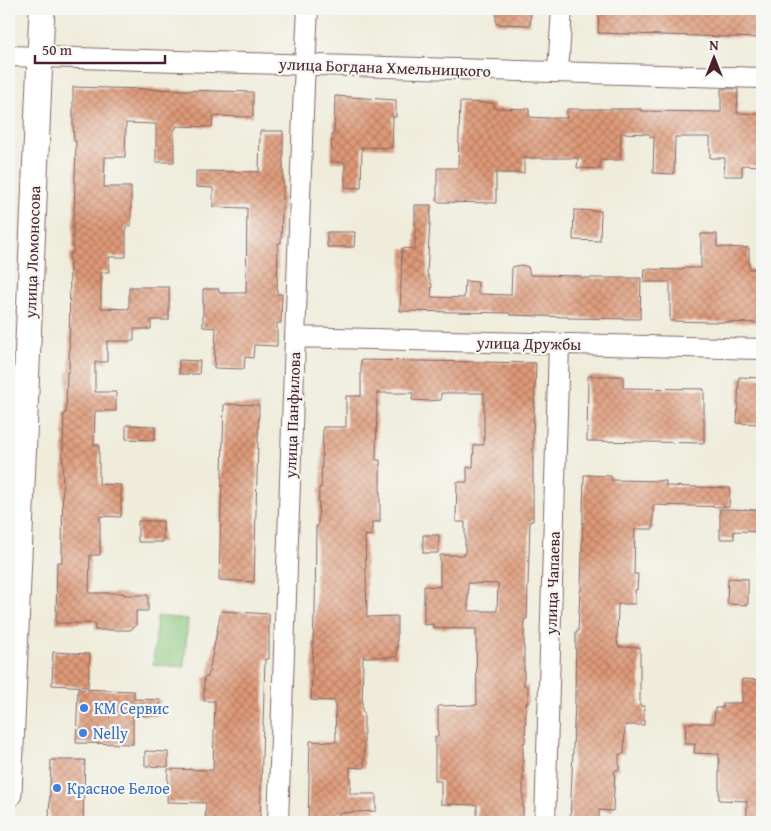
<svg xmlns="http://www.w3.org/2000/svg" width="771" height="831" font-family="'Gentium Book Plus',serif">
	<defs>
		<pattern id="building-cross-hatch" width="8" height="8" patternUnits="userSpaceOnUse" patternTransform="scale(1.25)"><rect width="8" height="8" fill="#de9a78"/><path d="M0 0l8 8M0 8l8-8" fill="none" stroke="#b67d63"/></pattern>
	</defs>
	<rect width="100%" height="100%" fill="#f6f6f2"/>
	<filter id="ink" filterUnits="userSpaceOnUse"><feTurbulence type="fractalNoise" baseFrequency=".02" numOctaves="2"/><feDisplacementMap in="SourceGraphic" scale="10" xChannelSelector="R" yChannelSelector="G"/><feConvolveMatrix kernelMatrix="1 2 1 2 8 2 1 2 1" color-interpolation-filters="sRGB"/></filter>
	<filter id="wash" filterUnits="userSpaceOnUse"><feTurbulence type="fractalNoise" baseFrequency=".0096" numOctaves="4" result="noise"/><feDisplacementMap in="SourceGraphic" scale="20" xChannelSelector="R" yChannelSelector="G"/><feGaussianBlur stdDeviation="1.12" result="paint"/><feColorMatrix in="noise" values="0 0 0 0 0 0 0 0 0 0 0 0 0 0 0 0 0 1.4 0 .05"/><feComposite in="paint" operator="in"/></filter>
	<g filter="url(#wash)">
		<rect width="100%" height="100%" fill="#efecda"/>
		<!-- green -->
		<path fill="#8ac87f" stroke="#6a7455" d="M157,616L188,619L184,667L153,665Z"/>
		<g id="blocks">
			<!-- building -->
			<path fill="url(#building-cross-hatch)" fill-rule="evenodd" d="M496,9H531L530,25L496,24Z
				M599,9H762V38L598,33Z
				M73,87L253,92V117L213,116L212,127L176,126V129H174V162H156V124L126,123L125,157H105L104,187H131V226H126V257H109V272H101V308L129,309V287H169V320H151V329H134V341H107V362H95V392H116V411H95L94,445H99V484L121,485V517L100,516V555H90L89,593H124V595H148V611H136V626L130,630H95V623H56L57,562H62L63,445L64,413H66L67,372H69L70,253H73V217H74L76,141H74L73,124Z
				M721,89H738L737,113L762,114V166L742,165V176H724L725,158H710V137H675L674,174L653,173L654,137H650V134L621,133L620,160H600V169L577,168L578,158H524V173H496V203L437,202V168H458L460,102L494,103V108L529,109V117L546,118H567V109H641V111L721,112Z
				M335,96L396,100V117H393L392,148L362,147L361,188L345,187V162H331L332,134H334Z
				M260,131H283V208H282L281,243H278L277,294H282L281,323H277V346L254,345L253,358L245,357L244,369L214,368L216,328L203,327V289H219V293H246L247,208L213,207V188L196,187V171L259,172Z
				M415,205H431L427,273L432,285L431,297L464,298L465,281L478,282V294L511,295L512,267L521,265L528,267L530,275L581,276V278H641L640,319L568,318V317L510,315V313L400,311L402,248L415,249Z
				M574,210L601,211L600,241L573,240Z
				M327,232H355L354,247H327Z
				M701,234H717V247L749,248V269H762V323L670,321V282H644L645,269L682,270V268H701Z
				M179,360L200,361L199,374H179Z
				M361,360L536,363L533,434V521H530L527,619H524V686H528V703H526L525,743H523V822H497V819H477V805L441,804V781H435V737H438V706L477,705L476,629L433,628V624L424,625V586L440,587V555H465V522H456L457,482H467V467H473L474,445H484V393H441V400L429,401L412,400L413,393H377L376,460H380V522H372V536L365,535L367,617L397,616V657H363L362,712H364V768L350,767V794H376V811L339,813V822H308L310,741L336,742L335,701L311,700L314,616H315L316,526H318L319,488H321L323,427H346V396H361ZM468,583L498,584L497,611H468Z
				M588,376H623V388L704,389V443L587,441Z
				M739,377L762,378L760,424L737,423Z
				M224,404L259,405L254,582L219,580Z
				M126,425L155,426V440L126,439Z
				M584,475L611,476L612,480L666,481V486L730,488L729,507L653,505V529H635L634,574H638L637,590H635V604H618L617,640L618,647H640V706H644V725H625L624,754H619V770H615L613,811L599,810V822H570L575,701L576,632H578L580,591H581Z
				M720,509L762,510V532L734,531V539H720Z
				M138,521H163V542H138Z
				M423,535H439L438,553H423Z
				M728,578L748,579V605L727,604Z
				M221,611L269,614V659H265L260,822H205L206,803L167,802L168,769L213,770L215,701H204V677H208Z
				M53,652L90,654L88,687L52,685Z
				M742,679L762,680V822H747V801L719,800V754L694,753L695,744H685L686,723H714L715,708H723V703H742Z
				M78,689L134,691V699L160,700V716L133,715V744L76,743Z
				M145,751L168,752V767L145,766Z
				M51,760H85L83,822H49Z"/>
		</g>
	</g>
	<g filter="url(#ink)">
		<use href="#blocks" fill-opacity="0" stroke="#846768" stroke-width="1"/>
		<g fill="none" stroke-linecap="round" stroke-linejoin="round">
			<!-- minor casing -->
			<g stroke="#846768" stroke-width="22">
				<path id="minor" d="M9,56L762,78
					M558,72L562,9
					M295,337L762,349
					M278,822L304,85L308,9
					M545,822L559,344"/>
			</g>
			<!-- tertiary casing -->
			<g stroke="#846768" stroke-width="27">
				<path id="tertiary" d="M9,794L42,9"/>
			</g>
			<!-- minor -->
			<use href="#minor" stroke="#fff" stroke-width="20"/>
			<!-- tertiary -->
			<use href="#tertiary" stroke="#fff" stroke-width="25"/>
		</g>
	</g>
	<!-- markers -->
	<g fill="#3f7fe0" stroke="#f6f6f2" stroke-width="2">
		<circle cx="84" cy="708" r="5"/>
		<circle cx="83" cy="733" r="5"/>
		<circle cx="57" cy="788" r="5"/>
	</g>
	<g text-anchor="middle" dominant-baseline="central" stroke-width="4.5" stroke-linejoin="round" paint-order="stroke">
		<!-- street labels -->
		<g font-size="16" fill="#4a1f2b" stroke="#f6f6f2">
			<text transform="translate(385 67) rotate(2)">улица Богдана Хмельницкого</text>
			<text transform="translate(32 252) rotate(-88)">улица Ломоносова</text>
			<text transform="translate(529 343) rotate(1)">улица Дружбы</text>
			<text transform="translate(292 415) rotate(-88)">улица Панфилова</text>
			<text transform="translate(552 583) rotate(-88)">улица Чапаева</text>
		</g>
		<!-- shop labels -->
		<g font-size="16" fill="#366cbe" stroke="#f6f6f2" text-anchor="start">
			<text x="94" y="708">КМ Сервис</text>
			<text x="93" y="733">Nelly</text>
			<text x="67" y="788">Красное Белое</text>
		</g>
	</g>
	<!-- margin -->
	<rect width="771" height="831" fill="none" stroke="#f6f6f2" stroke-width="30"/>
	<!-- north arrow -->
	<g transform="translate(714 58)" stroke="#f6f6f2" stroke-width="4" paint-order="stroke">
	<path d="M0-4L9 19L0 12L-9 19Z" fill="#4a1f2b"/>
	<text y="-8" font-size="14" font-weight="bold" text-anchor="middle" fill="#4a1f2b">N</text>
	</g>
	<!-- scale -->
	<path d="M35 55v8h130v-8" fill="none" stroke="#4a1f2b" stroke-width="2.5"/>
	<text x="42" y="55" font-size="15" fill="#4a1f2b" stroke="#f6f6f2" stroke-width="4" paint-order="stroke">50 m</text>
</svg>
